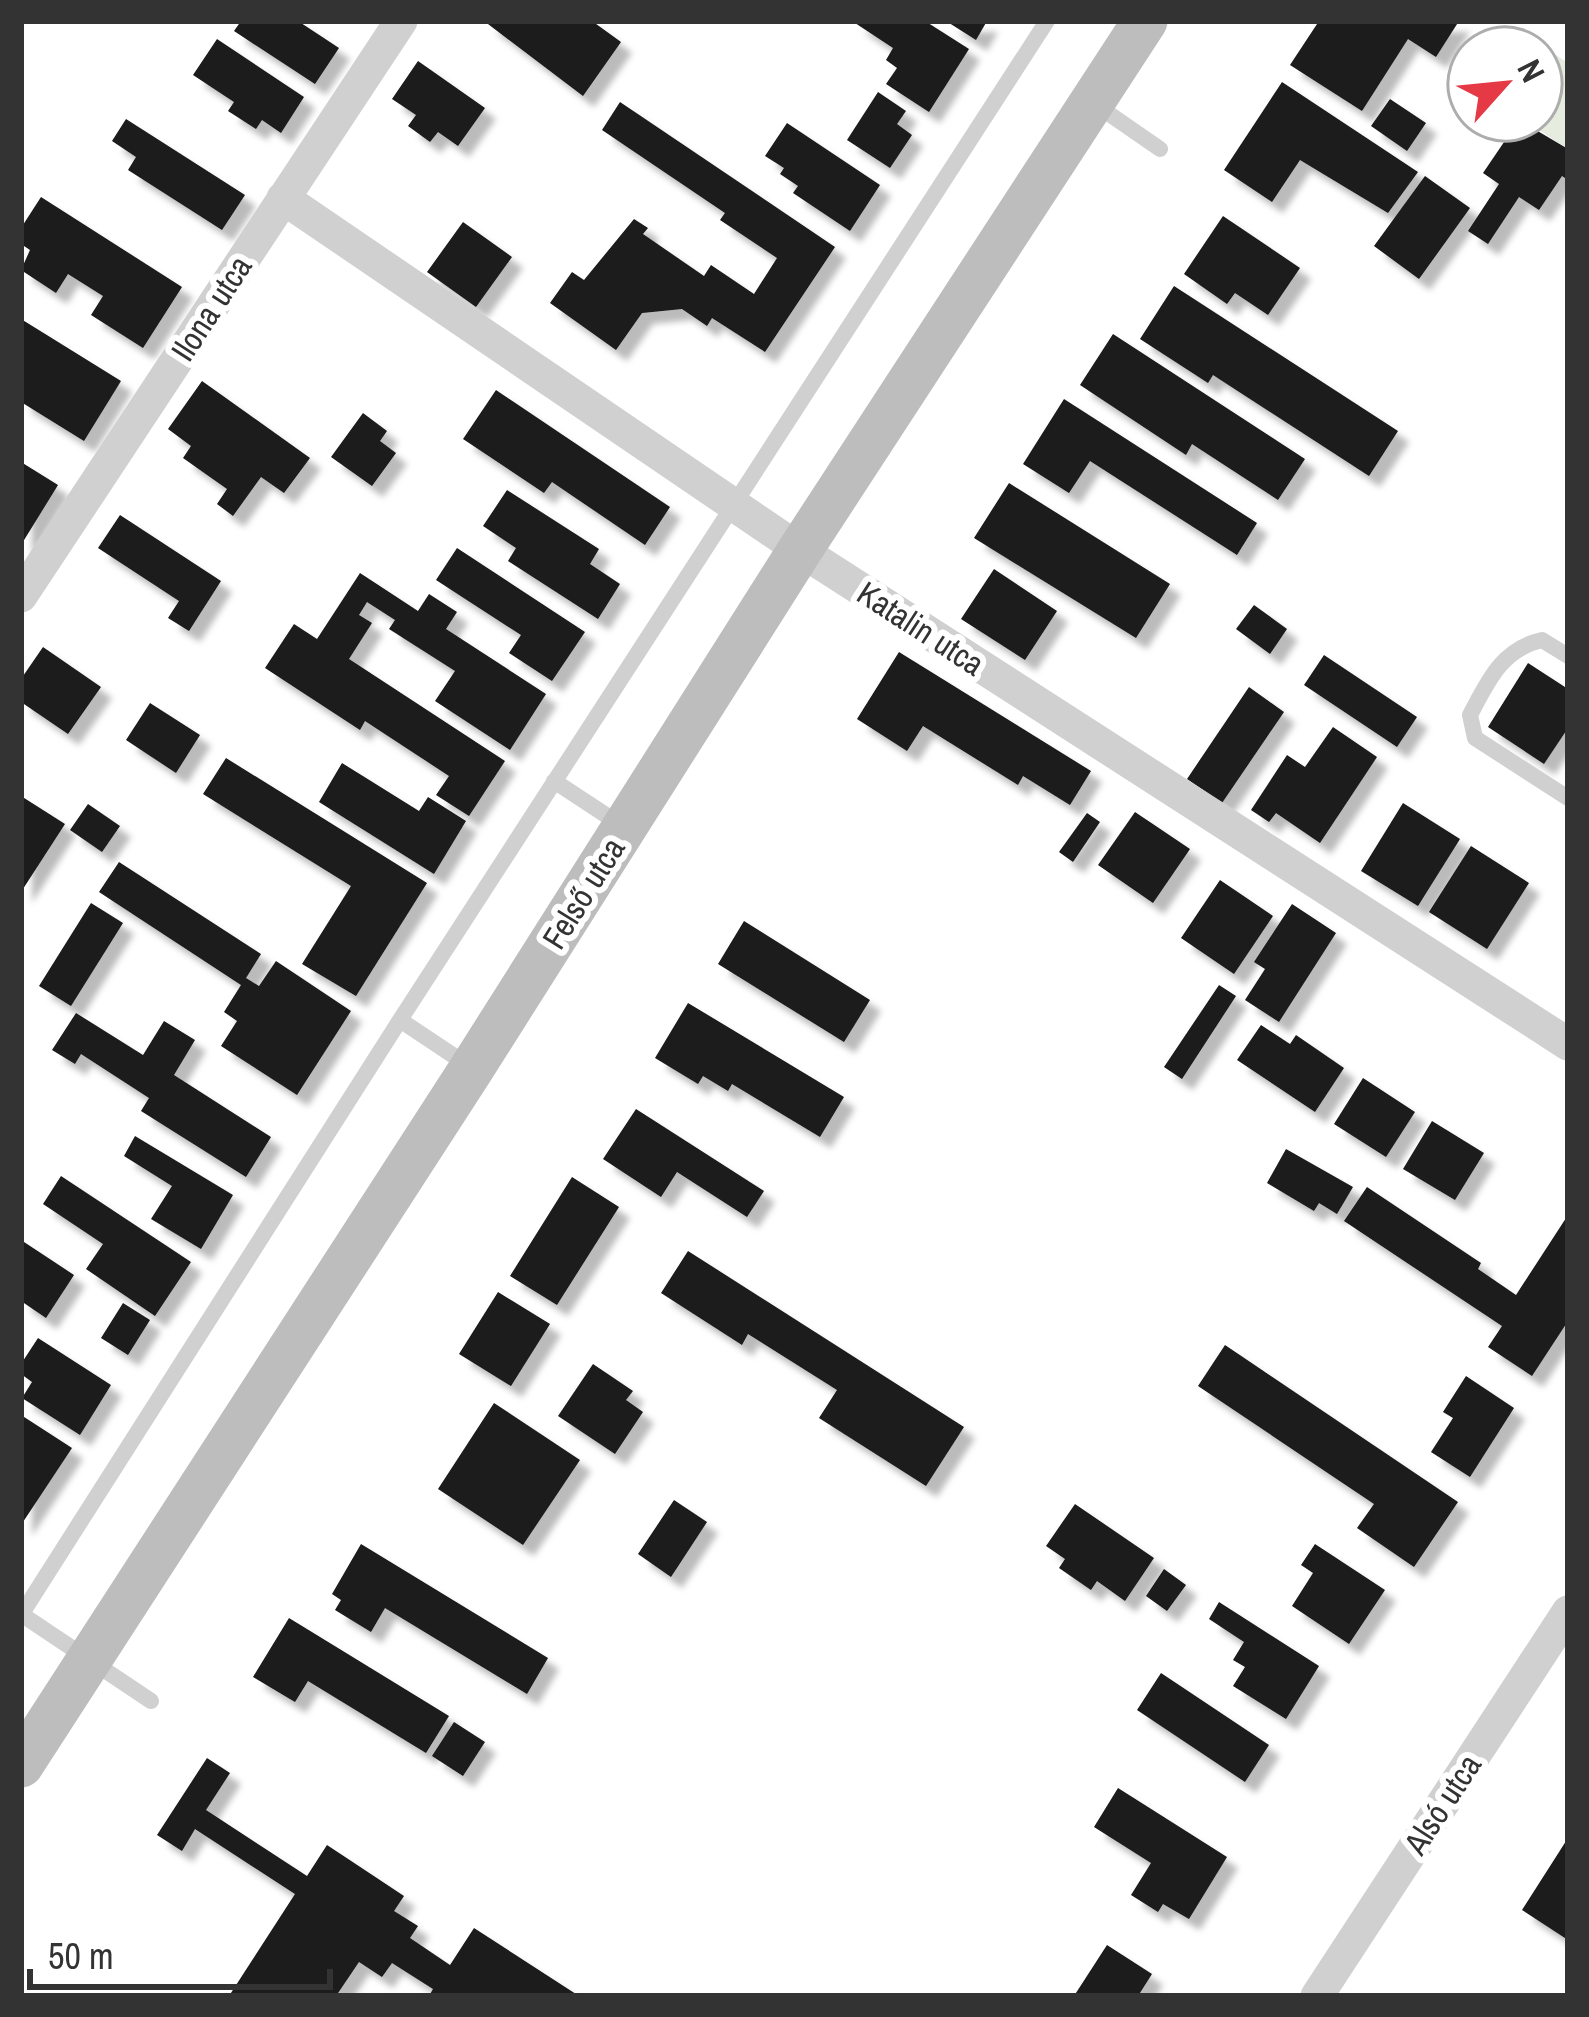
<svg xmlns="http://www.w3.org/2000/svg" width="1589" height="2017" font-family="'Archivo Narrow',sans-serif">
	<defs>
		<filter id="shadow"><feDropShadow dx="11" dy="11" stdDeviation="3" flood-color="#0004"/></filter>
	</defs>
	<rect width="100%" height="100%" fill="#fff"/>
	<!-- park -->
	<path fill="#e6ecdf" d="M1544,47L1568,63V149L1524,120H1541V52Z"/>
	<!-- building -->
	<path fill="#1a1a1a" filter="url(#shadow)" d="M241,21H298L339,48L315,84L234,31Z
		M484,21H592L621,42L583,96Z
		M852,21H925L969,49L929,112L886,84L897,68L886,60L893,48Z
		M946,21H987L976,40Z
		M1319,21H1459L1436,57L1408,39L1362,111L1290,65Z
		M217,39L304,97L281,133L262,120L256,129L228,111L234,102L193,75Z
		M418,61L485,108L458,146L438,132L430,142L408,126L416,115L392,99Z
		M1282,82L1418,172L1388,213L1300,160L1272,202L1224,170Z
		M878,92L906,111L897,124L912,135L890,168L847,140Z
		M1390,99L1426,123L1407,151L1371,126Z
		M620,102L835,247L765,352L712,318L707,326L682,309L642,313L616,350L550,303L572,272L584,280L634,219L648,228L643,234L704,276L711,265L754,294L777,258L720,220L725,213L602,130Z
		M126,119L245,195L222,230L128,170L136,157L112,141Z
		M1519,120L1568,149V180L1562,176L1539,210L1519,197L1488,244L1468,231L1499,184L1483,173Z
		M787,123L880,185L850,231L793,193L798,186L780,174L784,168L765,156Z
		M1425,176L1470,208L1419,279L1374,246Z
		M41,197L182,287L143,348L91,315L103,296L68,274L56,293L21,270L30,250L21,244V228Z
		M1223,216L1300,268L1268,315L1235,293L1227,304L1184,274Z
		M463,222L512,257L476,307L427,272Z
		M1174,286L1398,431L1369,476L1213,375L1208,383L1140,339Z
		M21,319L121,381L84,441L21,402Z
		M1113,334L1305,459L1278,500L1192,444L1186,455L1080,385Z
		M202,381L310,458L284,493L261,477L233,516L217,504L227,489L183,458L191,446L168,429Z
		M496,390L670,507L645,545L552,482L544,493L463,439Z
		M1064,399L1257,523L1237,555L1090,461L1069,493L1023,464Z
		M363,413L387,431L380,441L396,453L372,486L331,457Z
		M21,462L58,485L21,545Z
		M1009,483L1170,584L1136,638L974,538Z
		M507,490L599,549L590,564L620,584L598,619L508,561L516,548L483,526Z
		M120,515L221,581L189,631L168,618L179,601L98,548Z
		M457,548L585,632L552,681L509,653L521,635L436,580Z
		M994,569L1057,611L1025,660L961,619Z
		M360,573L418,611L429,594L457,612L446,629L546,694L510,750L435,701L455,671L389,629L395,620L367,602L359,615L372,623L349,659L505,761L469,816L436,795L449,776L365,721L360,730L265,668L294,624L317,639Z
		M1254,605L1287,629L1270,654L1236,629Z
		M43,647L101,687L68,734L21,702V679Z
		M899,652L1091,771L1070,805L1023,776L1018,785L923,726L907,751L857,719Z
		M1324,655L1417,717L1397,747L1304,685Z
		M1528,663L1568,689V728L1544,764L1488,727Z
		M1249,687L1284,712L1222,803L1187,779Z
		M150,703L200,735L176,773L126,740Z
		M1333,727L1377,757L1320,843L1276,813L1269,822L1251,810L1287,755L1305,767Z
		M226,758L427,883L356,996L302,964L351,886L203,794Z
		M342,763L419,811L428,797L466,821L434,874L319,802Z
		M21,796L65,824L21,892Z
		M1403,803L1460,839L1418,906L1361,871Z
		M88,804L120,826L102,852L70,830Z
		M1135,812L1190,849L1153,903L1098,865Z
		M1087,813L1100,822L1073,862L1059,852Z
		M1471,846L1529,883L1487,949L1429,912Z
		M119,862L261,954L246,978L259,986L276,961L351,1011L297,1095L221,1046L237,1021L224,1012L241,985L99,892Z
		M1220,880L1273,916L1234,974L1181,938Z
		M91,903L123,923L71,1006L39,986Z
		M1292,904L1336,933L1279,1022L1245,1000L1265,969L1254,962Z
		M744,921L870,1000L844,1042L718,964Z
		M1219,985L1236,996L1182,1079L1164,1067Z
		M688,1003L844,1097L820,1137L732,1084L728,1091L703,1076L698,1084L655,1058Z
		M76,1013L143,1055L164,1021L195,1040L174,1075L271,1137L246,1177L141,1111L149,1098L81,1054L75,1064L52,1050Z
		M1261,1025L1290,1044L1296,1035L1344,1068L1315,1112L1237,1060Z
		M1363,1078L1415,1112L1386,1157L1334,1124Z
		M636,1109L764,1191L747,1217L677,1172L661,1197L603,1159Z
		M1432,1121L1484,1153L1455,1200L1403,1169Z
		M135,1136L233,1195L201,1249L151,1219L172,1186L124,1156Z
		M1286,1149L1353,1187L1337,1214L1319,1203L1314,1211L1267,1183Z
		M61,1176L191,1262L155,1316L86,1269L103,1244L43,1204Z
		M572,1177L619,1207L557,1305L510,1276Z
		M1367,1187L1481,1263L1478,1269L1516,1295L1568,1215V1321L1532,1376L1488,1347L1502,1326L1344,1221Z
		M21,1240L74,1275L46,1318L21,1301Z
		M688,1251L964,1427L926,1486L819,1418L837,1390L748,1334L742,1345L661,1293Z
		M498,1292L550,1324L511,1386L459,1354Z
		M123,1303L150,1320L128,1355L101,1338Z
		M38,1338L111,1385L80,1435L22,1398L32,1382L21,1374V1364Z
		M1225,1345L1458,1502L1414,1567L1357,1528L1374,1504L1198,1386Z
		M593,1364L633,1391L626,1400L643,1412L615,1454L558,1416Z
		M1466,1376L1514,1408L1470,1477L1431,1452L1453,1418L1443,1412Z
		M494,1403L580,1460L523,1545L438,1489Z
		M21,1415L72,1448L21,1525Z
		M674,1500L707,1522L671,1577L638,1554Z
		M1075,1504L1154,1558L1125,1601L1097,1581L1091,1590L1059,1568L1065,1559L1046,1546Z
		M361,1544L548,1658L527,1694L385,1608L371,1632L335,1610L341,1600L332,1594Z
		M1315,1544L1385,1590L1349,1644L1292,1606L1313,1573L1301,1565Z
		M1164,1569L1186,1585L1167,1611L1146,1596Z
		M1219,1602L1319,1666L1286,1719L1233,1686L1245,1667L1233,1660L1244,1642L1209,1619Z
		M289,1618L449,1716L426,1753L308,1681L295,1702L253,1677Z
		M1161,1673L1269,1745L1245,1782L1137,1710Z
		M454,1722L485,1742L463,1776L432,1756Z
		M207,1758L230,1773L206,1810L307,1876L327,1845L404,1896L394,1911L418,1926L410,1938L450,1965L474,1928L579,1996H429L433,1989L392,1963L382,1977L359,1962L336,1996H229L295,1894L195,1829L182,1851L157,1835Z
		M1118,1788L1227,1857L1189,1919L1163,1904L1158,1912L1131,1895L1151,1863L1094,1827Z
		M1568,1838V1940L1522,1910Z
		M1107,1945L1152,1974L1138,1996H1074Z"/>
	<g fill="none" stroke-linecap="round" stroke-linejoin="round">
		<!-- lane -->
		<path stroke="#d0d0d0" stroke-width="16" d="M1092,102L1160,149
			M1568,656L1542,640C1502,649 1488,681 1470,715L1475,738L1568,798
			M554,781L624,827
			M400,1020L469,1066
			M21,1614L151,1701
			M21,1615L400,1020L1047,21"/>
		<!-- street -->
		<path stroke="#d0d0d0" stroke-width="33" d="M283,198L800,550L1568,1044
			M21,596L401,21
			M1317,1996L1568,1612"/>
		<!-- secondary -->
		<path stroke="#bdbdbd" stroke-width="45" d="M21,1765L472,1068L800,550L1145,21"/>
	</g>
	<g text-anchor="middle" dominant-baseline="central" stroke-width="12" stroke-linejoin="round" paint-order="stroke">
		<!-- street labels -->
		<g font-size="33" fill="#333" stroke="#fff">
			<text transform="translate(211 308) rotate(-57)">Ilona utca</text>
			<text transform="translate(921 628) rotate(33)">Katalin utca</text>
			<text transform="translate(583 893) rotate(-58)">Felső utca</text>
			<text transform="translate(1442 1804) rotate(-57)">Alsó utca</text>
		</g>
	</g>
	<!-- border -->
	<rect width="1589" height="2017" fill="none" stroke="#333333" stroke-width="48"/>
	<!-- north arrow -->
	<g transform="translate(1505 84) rotate(63)"><circle r="57" fill="#ffffff" stroke="#adadad" stroke-width="3"/>
	<path d="M0-9L21 45L0 30L-21 45Z" fill="#e63946"/>
	<text y="-18" font-size="33" font-weight="bold" text-anchor="middle" fill="#333333">N</text>
	</g>
	<!-- scale -->
	<path d="M30 1969v18h300v-18" fill="none" stroke="#333333" stroke-width="6"/>
	<text x="48" y="1969" font-size="36" fill="#333333" stroke="#ffffff" stroke-width="9" paint-order="stroke">50 m</text>
</svg>
